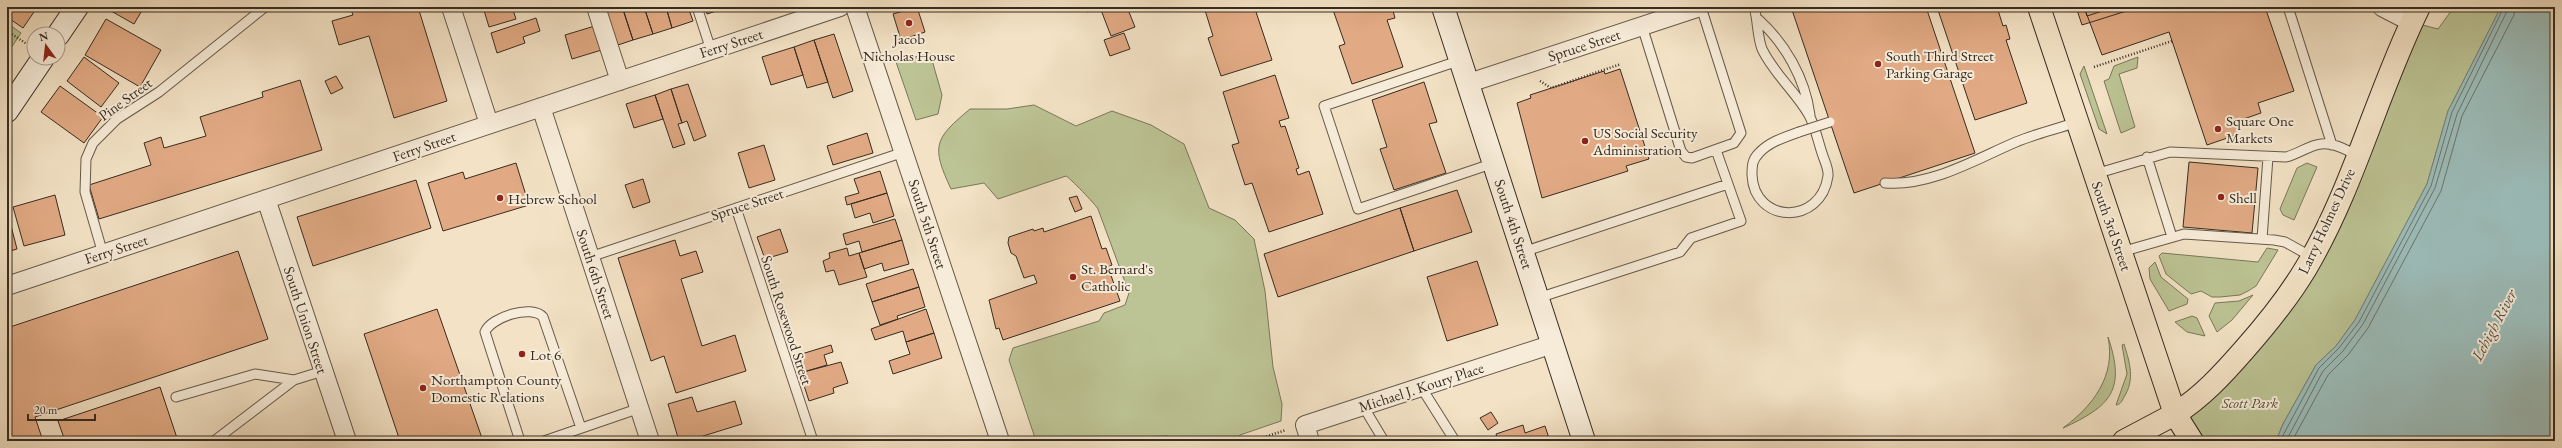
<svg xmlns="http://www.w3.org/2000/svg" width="2562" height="448" font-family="'EB Garamond',serif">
	<rect width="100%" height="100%" fill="#f3e2c5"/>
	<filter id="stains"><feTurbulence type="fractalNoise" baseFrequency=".005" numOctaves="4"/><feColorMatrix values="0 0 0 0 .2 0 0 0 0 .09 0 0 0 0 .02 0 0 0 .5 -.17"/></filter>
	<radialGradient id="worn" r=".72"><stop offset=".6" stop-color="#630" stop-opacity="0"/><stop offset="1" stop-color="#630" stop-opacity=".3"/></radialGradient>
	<!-- green -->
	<path fill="#bcc394" stroke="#7a785a" d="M2454,7H2501L2448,111L2427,184L2355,320L2336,346L2316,365L2283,424L2276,441H2192L2175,414L2279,309L2411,22L2438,29Z
		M7,23L21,33L7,54Z
		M930,53L942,95L938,114L916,120L896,62Z
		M2138,57L2137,68L2119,74L2135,127L2121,133L2104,81L2109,79L2114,66Z
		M2084,66L2107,134L2099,129L2080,74Z
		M1034,105L1076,126L1112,111L1151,125L1184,144L1209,208L1235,220L1254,239L1265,291L1273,367L1282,404L1281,421L1240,435L1235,441H1171L1168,436L1144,437L1132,441H1036L1009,360L1013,348L1099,321L1104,313L1125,305L1129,293L1098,209C1096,205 1069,177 1066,176L998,199L984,183L951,189C931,146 934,139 970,109H1007Z
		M2307,163L2317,167L2294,220L2283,215L2280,209L2297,168Z
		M2267,248L2278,250L2256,286L2248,291L2240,295L2220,297H2212L2201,291L2191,294L2166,274L2159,256L2162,253L2258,262Z
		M2155,262L2161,277L2188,299L2187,304L2169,311L2150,279L2149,268Z
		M2253,295L2232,320L2217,332L2209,316L2215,303L2239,301Z
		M2192,316L2197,318L2205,336L2187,332L2175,322Z
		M2108,337C2126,390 2111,406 2063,428C2093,406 2116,376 2108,337Z
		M2124,344C2130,363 2135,380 2124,397C2122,401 2120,405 2116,405L2127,374L2122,345Z"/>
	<!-- water -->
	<path fill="#9cbdba" stroke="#74837d" d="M2501,7H2555V441H2276L2283,424L2316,365L2336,346L2355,320L2427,184L2448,111Z"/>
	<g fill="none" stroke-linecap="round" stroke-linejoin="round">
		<!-- shore -->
		<path stroke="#6a746e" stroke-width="1" d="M2280,441L2319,368L2339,348L2359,322L2431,186L2452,112L2504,7
			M2286,441L2323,371L2343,351L2363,324L2435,188L2457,114L2509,7
			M2292,441L2328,375L2348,355L2368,328L2441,191L2462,116L2514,15L2515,7"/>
	</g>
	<!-- building -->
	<path fill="#e1aa84" stroke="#372c21" d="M7,7H33L36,9L23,28L7,17Z
		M104,7H144L134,24Z
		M350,7H418L447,101L394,118L369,36L339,45L332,21L353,15Z
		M483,7H512L516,19L489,27Z
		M602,7H622L633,40L615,46Z
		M627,7H644L653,34L633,40L624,12L628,11Z
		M644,7H666L672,28L653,34Z
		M666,7H688L693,21L672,28Z
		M705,7H729L707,14Z
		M917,7L925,32L901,40L893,14Z
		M1085,7H1101L1087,12Z
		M1109,7H1127L1135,27L1111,36L1101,10Z
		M1204,7H1263L1264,9L1256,12L1272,60L1221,76L1208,38L1213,36Z
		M1332,7H1392L1395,18L1387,20L1403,67L1352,84L1339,46L1345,44Z
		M1791,7H1926L1975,153L1854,193Z
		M1937,7H1997L2003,26L2006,25L2010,39L2006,40L2027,103L1975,120Z
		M2076,7H2084L2087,16L2115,7H2139L2082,25Z
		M2084,7H2265L2294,91L2258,103L2261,113L2235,122L2239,134L2207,145L2169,32L2102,55Z
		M536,18L540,31L523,37L525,43L497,53L491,33Z
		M106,19L161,50L140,87L85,55Z
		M598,25L605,49L572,59L565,35Z
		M1124,33L1130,49L1110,56L1104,40Z
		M834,34L853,91L833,98L814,40Z
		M814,40L828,82L807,88L794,47Z
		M794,47L803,75L771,85L762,57Z
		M84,57L119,83L101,107L67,81Z
		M1620,69L1649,159L1626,166L1628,171L1542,198L1517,103L1531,98L1530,95L1604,71L1605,74Z
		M1275,75L1289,118L1279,121L1281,127L1285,126L1299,168L1296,169L1298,175L1309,171L1323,214L1269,232L1252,183L1245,185L1232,145L1239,143L1223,92Z
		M336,76L343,88L331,94L325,81Z
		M300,80L322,150L99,219L89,185L151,165L144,143L161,137L164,148L206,136L200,117L263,97L262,92Z
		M1424,82L1437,122L1429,124L1446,173L1394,190L1380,149L1387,147L1372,100Z
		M688,84L706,136L694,141L687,121L682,123L671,89Z
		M60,86L103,117L84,143L41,112Z
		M671,89L682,123L678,124L685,144L673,148L655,95Z
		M655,95L663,119L634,128L626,104Z
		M867,133L873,153L833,165L827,146Z
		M764,145L775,180L749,188L738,153Z
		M2189,162L2258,168L2252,233L2183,227Z
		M516,163L529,205L443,231L428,183L463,172L465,179Z
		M880,171L887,193L847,205L845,197L859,193L854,179Z
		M643,179L650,202L633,208L625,185Z
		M416,180L431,228L313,266L297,217Z
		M1457,190L1472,232L1414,251L1400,208Z
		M887,193L894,216L873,223L870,213L855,218L851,204Z
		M55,195L65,235L24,246L13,207Z
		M1077,196L1082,209L1075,212L1069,198Z
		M1400,208L1414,251L1278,297L1264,254Z
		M1091,216L1102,249L1106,248L1112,265L1108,267L1120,301L1003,340L999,328L996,329L989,300L1037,283L1034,275L1024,278L1016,256L1011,253L1008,243L1009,237L1033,229L1034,231L1043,228L1044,232Z
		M7,218H9L17,249L7,252Z
		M895,219L902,240L862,252L859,241L846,245L843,234Z
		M780,229L788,252L765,259L757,237Z
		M675,240L680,256L696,251L703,272L681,279L702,346L735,335L746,371L676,393L664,356L651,361L618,258Z
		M902,240L909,264L884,271L882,263L864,269L859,253Z
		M847,248L849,256L859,253L867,277L839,285L834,270L826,272L823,261L830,258L829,253Z
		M238,251L268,339L35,417L43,441H7V328Z
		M1477,261L1498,325L1447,341L1427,277Z
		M913,269L919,287L872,302L866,284Z
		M919,287L925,307L897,316L898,319L880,325L872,302Z
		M437,309L483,441H400L364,334Z
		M926,309L934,333L906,342L903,331L875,340L871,329Z
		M934,333L942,358L893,374L889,361L910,354L906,342Z
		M831,345L833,352L824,355L827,365L800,373L795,356Z
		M841,362L848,383L833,388L834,393L809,401L800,373Z
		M160,387L178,441H65L58,421Z
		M692,397L697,412L735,401L742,424L687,441H679L668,404Z
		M1491,412L1498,423L1488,430L1480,418Z
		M1523,425L1525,433L1545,426L1550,441H1498L1496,434Z"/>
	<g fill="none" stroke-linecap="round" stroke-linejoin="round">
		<!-- lane casing -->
		<g stroke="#665a4a" stroke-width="11">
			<path id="lane" d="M697,7L711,50
				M1754,7C1758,20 1757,36 1762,49C1774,74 1796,92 1809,115C1815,126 1818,141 1822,153C1824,160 1829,169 1828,176C1821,226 1754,224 1752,175C1752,166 1752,160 1759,153C1769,142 1785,137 1799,132
				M2288,7L2332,145
				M1757,18C1785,43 1805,78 1810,115
				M1642,26L1681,151L1686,157L1692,158L1734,143L1741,133L1701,7
				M1461,60L1324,106L1358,209L1494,163
				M2147,157L2172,237
				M2095,174L2170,152L2286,157C2298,154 2310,145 2321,144C2333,142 2346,150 2357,155
				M1885,183C1930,187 1976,159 2016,142C2035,134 2057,129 2077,122
				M736,208L813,441
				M2262,239L2268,157
				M1523,252L1728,184
				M2121,252L2184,234L2274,240L2285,242L2312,257
				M103,254L85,192L86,159L93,143L117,119L159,92L265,7
				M590,257L904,152
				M1538,298L1680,252L1691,238L1741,221L1716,150
				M1421,387L1455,441
				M176,397L255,374L294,380
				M1363,406L1384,441
				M214,441L294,380L323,371
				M520,441L485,332C491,317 532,304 543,317L581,428
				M544,441L640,408"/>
		</g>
		<!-- street casing -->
		<g stroke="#665a4a" stroke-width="20">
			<path id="street" d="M451,7L489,124
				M596,7L620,81
				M855,7L1000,441
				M2382,7L2411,22
				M1469,83L1700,7
				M541,107L650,441
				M266,199L347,441
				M7,286L840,7
				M1310,441L1305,425L1553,344"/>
		</g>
		<!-- secondary casing -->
		<g stroke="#372c21" stroke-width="24">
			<path id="secondary" d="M1443,7L1584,441
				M58,35L77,7
				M7,111L43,58"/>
		</g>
		<!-- primary casing -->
		<g stroke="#372c21" stroke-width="24">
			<path id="primary" d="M2039,7L2175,414L2124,441"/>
		</g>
		<!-- highway casing -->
		<g stroke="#372c21" stroke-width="24">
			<path id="highway" d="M2192,441L2175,414C2202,397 2223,374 2244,350C2267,324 2288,298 2306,268C2354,187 2377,92 2419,7"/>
		</g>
		<!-- path -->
		<path stroke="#372c21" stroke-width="2.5" stroke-dasharray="1 2" stroke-linecap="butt" d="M7,31L27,44
			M2094,67L2172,41
			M1540,81L1551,88L1621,64
			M1252,441L1286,430
			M2553,441L2555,433"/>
		<!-- lane -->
		<use href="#lane" stroke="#f7ecd9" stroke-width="9"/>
		<!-- street -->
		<use href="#street" stroke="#f7ecd9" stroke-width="18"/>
		<!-- secondary -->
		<use href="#secondary" stroke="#f7ecd9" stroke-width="22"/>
		<!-- primary -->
		<use href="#primary" stroke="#f3e2c5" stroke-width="22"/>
		<!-- highway -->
		<use href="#highway" stroke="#f3e2c5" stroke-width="22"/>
		<!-- lane-bridge casing -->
		<g stroke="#665a4a" stroke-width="11" stroke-linecap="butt">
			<path id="lane-bridge" d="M1799,132L1830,122"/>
		</g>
		<!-- lane-bridge -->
		<use href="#lane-bridge" stroke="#f7ecd9" stroke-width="9"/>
	</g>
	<!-- markers -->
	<g fill="#8f2418" stroke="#f7ecd9" stroke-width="1.5">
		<circle cx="909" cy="23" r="4"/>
		<circle cx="1878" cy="64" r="4"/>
		<circle cx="2218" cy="129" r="4"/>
		<circle cx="1585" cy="141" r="4"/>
		<circle cx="2221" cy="197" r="4"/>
		<circle cx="500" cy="198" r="4"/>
		<circle cx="1073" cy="277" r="4"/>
		<circle cx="522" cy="354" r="4"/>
		<circle cx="423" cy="388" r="4"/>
	</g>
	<g text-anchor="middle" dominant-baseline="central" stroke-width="4" stroke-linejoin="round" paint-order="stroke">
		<!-- poi labels -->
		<g font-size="15" fill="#372c21" stroke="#f7ecd9" text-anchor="start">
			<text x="909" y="38" text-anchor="middle">Jacob<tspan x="909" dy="17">Nicholas House</tspan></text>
			<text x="1886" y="55">South Third Street<tspan x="1886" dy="17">Parking Garage</tspan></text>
			<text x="2226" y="120">Square One<tspan x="2226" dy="17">Markets</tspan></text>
			<text x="1593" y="132">US Social Security<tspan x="1593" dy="17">Administration</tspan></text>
			<text x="2229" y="197">Shell</text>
			<text x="508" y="198">Hebrew School</text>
			<text x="1081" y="268">St. Bernard's<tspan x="1081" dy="17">Catholic</tspan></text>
			<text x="530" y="354">Lot 6</text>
			<text x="431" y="379">Northampton County<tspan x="431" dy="17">Domestic Relations</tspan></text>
		</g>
		<!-- street labels -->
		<g font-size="15" fill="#372c21" stroke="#f7ecd9">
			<text transform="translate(731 43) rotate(-18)">Ferry Street</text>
			<text transform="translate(1584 45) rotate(-18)">Spruce Street</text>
			<text transform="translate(125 99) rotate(-36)">Pine Street</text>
			<text transform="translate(424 146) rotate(-19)">Ferry Street</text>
			<text transform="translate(747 204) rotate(-18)">Spruce Street</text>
			<text transform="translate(2326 221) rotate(-65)">Larry Holmes Drive</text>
			<text transform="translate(928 224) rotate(72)">South 5th Street</text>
			<text transform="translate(1514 224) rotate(72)">South 4th Street</text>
			<text transform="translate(2112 226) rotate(71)">South 3rd Street</text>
			<text transform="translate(116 249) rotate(-18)">Ferry Street</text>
			<text transform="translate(596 274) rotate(72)">South 6th Street</text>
			<text transform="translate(306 320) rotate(72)">South Union Street</text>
			<text transform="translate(787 320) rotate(72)">South Rosewood Street</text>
			<text transform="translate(1421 387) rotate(-18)">Michael J. Koury Place</text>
		</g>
		<!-- park labels -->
		<g font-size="15" font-style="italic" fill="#58523e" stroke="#f7ecd9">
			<text x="2250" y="402">Scott Park</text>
		</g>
		<!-- water labels -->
		<g font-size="16" font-style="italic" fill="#505047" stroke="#f7ecd9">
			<text transform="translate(2494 325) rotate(-62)">Lehigh River</text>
		</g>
	</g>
	<!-- margin -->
	<rect width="2562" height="448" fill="none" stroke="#f3e2c5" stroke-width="24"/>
	<rect x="8" y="8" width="2546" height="432" fill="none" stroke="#372c21" stroke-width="2"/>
	<rect x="12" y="12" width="2538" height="424" fill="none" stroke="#372c21"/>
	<!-- north arrow -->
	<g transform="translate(46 46) rotate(345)"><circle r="19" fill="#f7ecd9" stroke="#aa9f8f"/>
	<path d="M0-3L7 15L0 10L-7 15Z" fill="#8f2418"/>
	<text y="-6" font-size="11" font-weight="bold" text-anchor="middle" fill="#372c21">N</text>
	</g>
	<!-- scale -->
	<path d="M28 414v6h67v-6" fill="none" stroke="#372c21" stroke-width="2"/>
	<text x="34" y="414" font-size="12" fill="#372c21" stroke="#f7ecd9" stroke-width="3" paint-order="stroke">20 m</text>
	<rect width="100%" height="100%" filter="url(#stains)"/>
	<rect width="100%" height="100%" fill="url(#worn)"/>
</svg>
